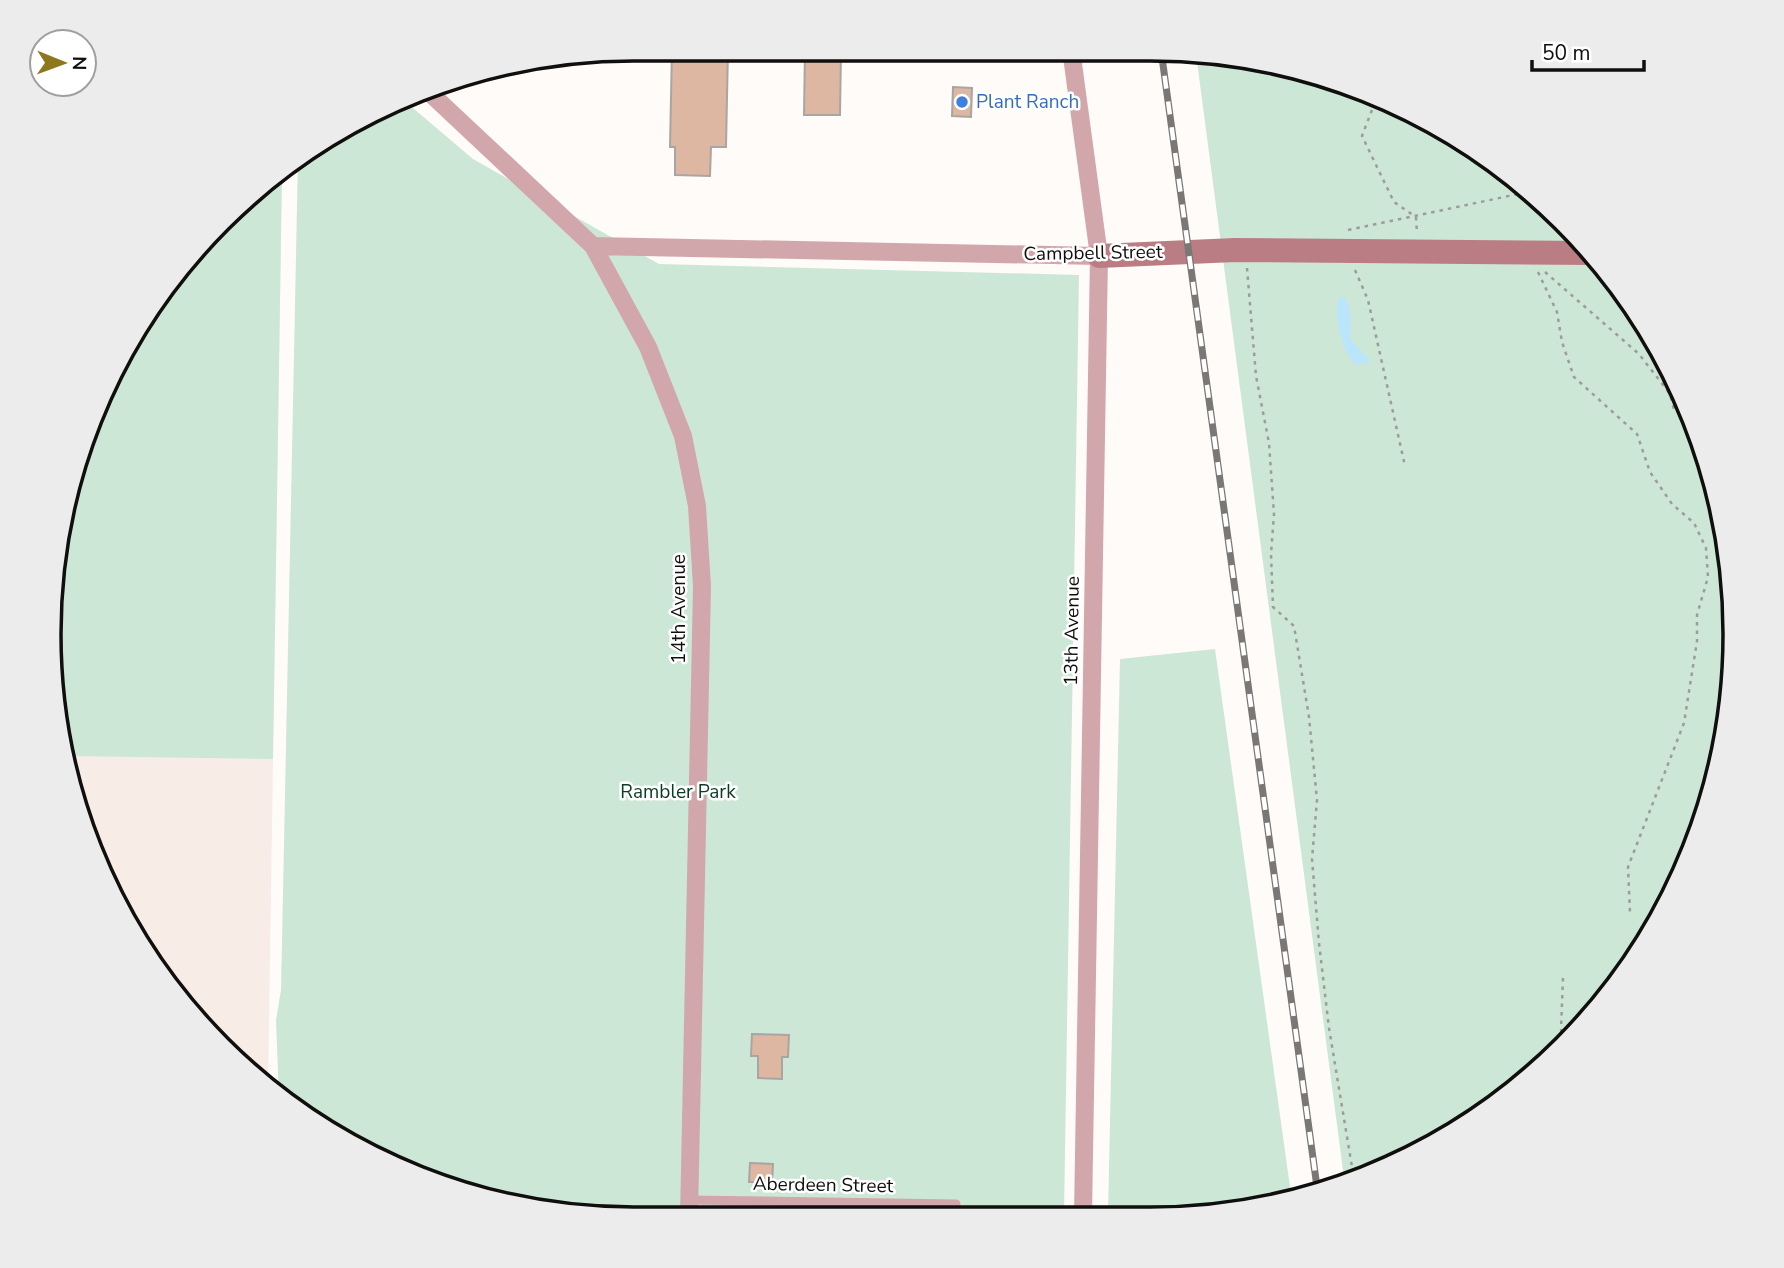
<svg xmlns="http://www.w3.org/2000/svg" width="1784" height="1268" font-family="'Nunito Sans',sans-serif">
	<rect width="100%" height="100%" fill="#fffbf9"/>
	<!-- built -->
	<path fill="#f7ece6" d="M282,171L268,1088L194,1020L109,892L54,711V557L94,410L194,249Z"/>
	<!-- green -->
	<path fill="#cde7d6" d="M1196,54L1265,60L1442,127L1590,248L1656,341L1704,446L1730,557L1734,672L1715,785L1675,892L1614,990L1536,1074L1408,1159L1344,1178Z
		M407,103L473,159L659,264L1079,275L1064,1215L596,1218L483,1199L376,1159L279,1099L276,1020L281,990L298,158L309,147Z
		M282,171L273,759L68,756L54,711V557L94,410L194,249Z
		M1215,649L1291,1194L1227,1214L1108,1215L1120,659Z"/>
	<!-- water -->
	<path fill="#bbe5fb" d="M1340,297H1345L1351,313L1350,338L1371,362L1356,365C1343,354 1331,312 1340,297Z"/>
	<!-- building -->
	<path fill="#deb7a3" stroke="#a9a5a3" stroke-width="2" d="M672,49H728L726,147H711L710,176L675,175V147H670Z
		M805,49H841L840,115H804Z
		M953,87L972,88L971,117L952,116Z
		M752,1034L789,1035L788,1057H782V1079L758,1078V1056H751Z
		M750,1163L773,1164L772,1182H749Z"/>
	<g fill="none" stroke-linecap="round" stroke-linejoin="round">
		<!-- path -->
		<path stroke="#9e9b99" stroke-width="2.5" stroke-dasharray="3.5 5" stroke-linecap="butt" d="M1375,102L1362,136L1394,202L1416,217
			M1416,217L1417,234
			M1348,230L1523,193
			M1247,268L1256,376L1269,443L1274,514L1271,554L1273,607L1294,626L1309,717L1317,800L1312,859L1319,943L1329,1028L1352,1167L1356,1175
			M1355,270L1368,300L1405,466
			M1538,272L1557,312L1562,342L1574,377L1637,434L1650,472L1672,504L1694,523L1706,548L1708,577L1697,615V641L1684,723L1628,867L1630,913
			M1545,272L1639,354L1670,394L1674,410L1693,422
			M1643,944L1645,921L1656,922
			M1563,978L1561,1029L1563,1044"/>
		<!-- lane -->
		<path stroke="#d2a7ab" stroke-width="9" d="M690,1200L956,1204"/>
		<!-- street -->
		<path stroke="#d2a7ab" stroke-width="18" d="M1071,49L1099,256L1083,1215
			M430,93L593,246L648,347L683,436L697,506L702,586L689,1217
			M593,246L1099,256"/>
		<!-- secondary -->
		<path stroke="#ba7d84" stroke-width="24" d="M1099,256L1235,250L1593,253"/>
		<!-- rail casing -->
		<g stroke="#7a7876" stroke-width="7">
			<path id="rail" d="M1161,50L1317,1187"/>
		</g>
		<!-- rail -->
		<use href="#rail" stroke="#fff" stroke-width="4.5" stroke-dasharray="13" stroke-linecap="butt"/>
	</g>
	<!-- markers -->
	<circle fill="#3f7fe0" stroke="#fff" stroke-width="2.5" cx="962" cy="102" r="7"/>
	<g text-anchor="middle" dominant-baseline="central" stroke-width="5" stroke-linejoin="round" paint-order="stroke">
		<!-- shop labels -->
		<g font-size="19" fill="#366cbe" stroke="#fff" text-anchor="start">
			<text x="976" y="102">Plant Ranch</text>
		</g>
		<!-- street labels -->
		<g font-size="19" fill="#100f0e" stroke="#fff">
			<text transform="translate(1093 253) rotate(-1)">Campbell Street</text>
			<text transform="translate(679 609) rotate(-90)">14th Avenue</text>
			<text transform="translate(1072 631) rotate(-89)">13th Avenue</text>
			<text transform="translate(823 1185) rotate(1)">Aberdeen Street</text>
		</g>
		<!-- park labels -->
		<g font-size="19" fill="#0a3b24" stroke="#fff">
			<text x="678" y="792">Rambler Park</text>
		</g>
	</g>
	<!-- crop -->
	<path d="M0 0H1784V1268H0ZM634 61H1150A573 573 0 0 1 1723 634V634A573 573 0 0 1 1150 1207H634A573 573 0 0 1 61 634V634A573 573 0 0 1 634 61Z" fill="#ececec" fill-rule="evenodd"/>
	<path fill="none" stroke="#100f0e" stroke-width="3.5" d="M634 61H1150A573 573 0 0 1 1723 634V634A573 573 0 0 1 1150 1207H634A573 573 0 0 1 61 634V634A573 573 0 0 1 634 61Z"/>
	<!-- north arrow -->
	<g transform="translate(63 63) rotate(91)"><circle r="33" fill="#ffffff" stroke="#9f9f9f" stroke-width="2"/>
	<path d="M0-5L12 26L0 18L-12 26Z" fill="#8e781e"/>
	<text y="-10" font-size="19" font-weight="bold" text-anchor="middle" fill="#100f0e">N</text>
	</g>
	<!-- scale -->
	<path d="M1532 60v10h112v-10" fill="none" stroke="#100f0e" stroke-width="3.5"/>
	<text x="1542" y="60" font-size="21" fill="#100f0e" stroke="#ffffff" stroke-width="5" paint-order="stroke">50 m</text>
</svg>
